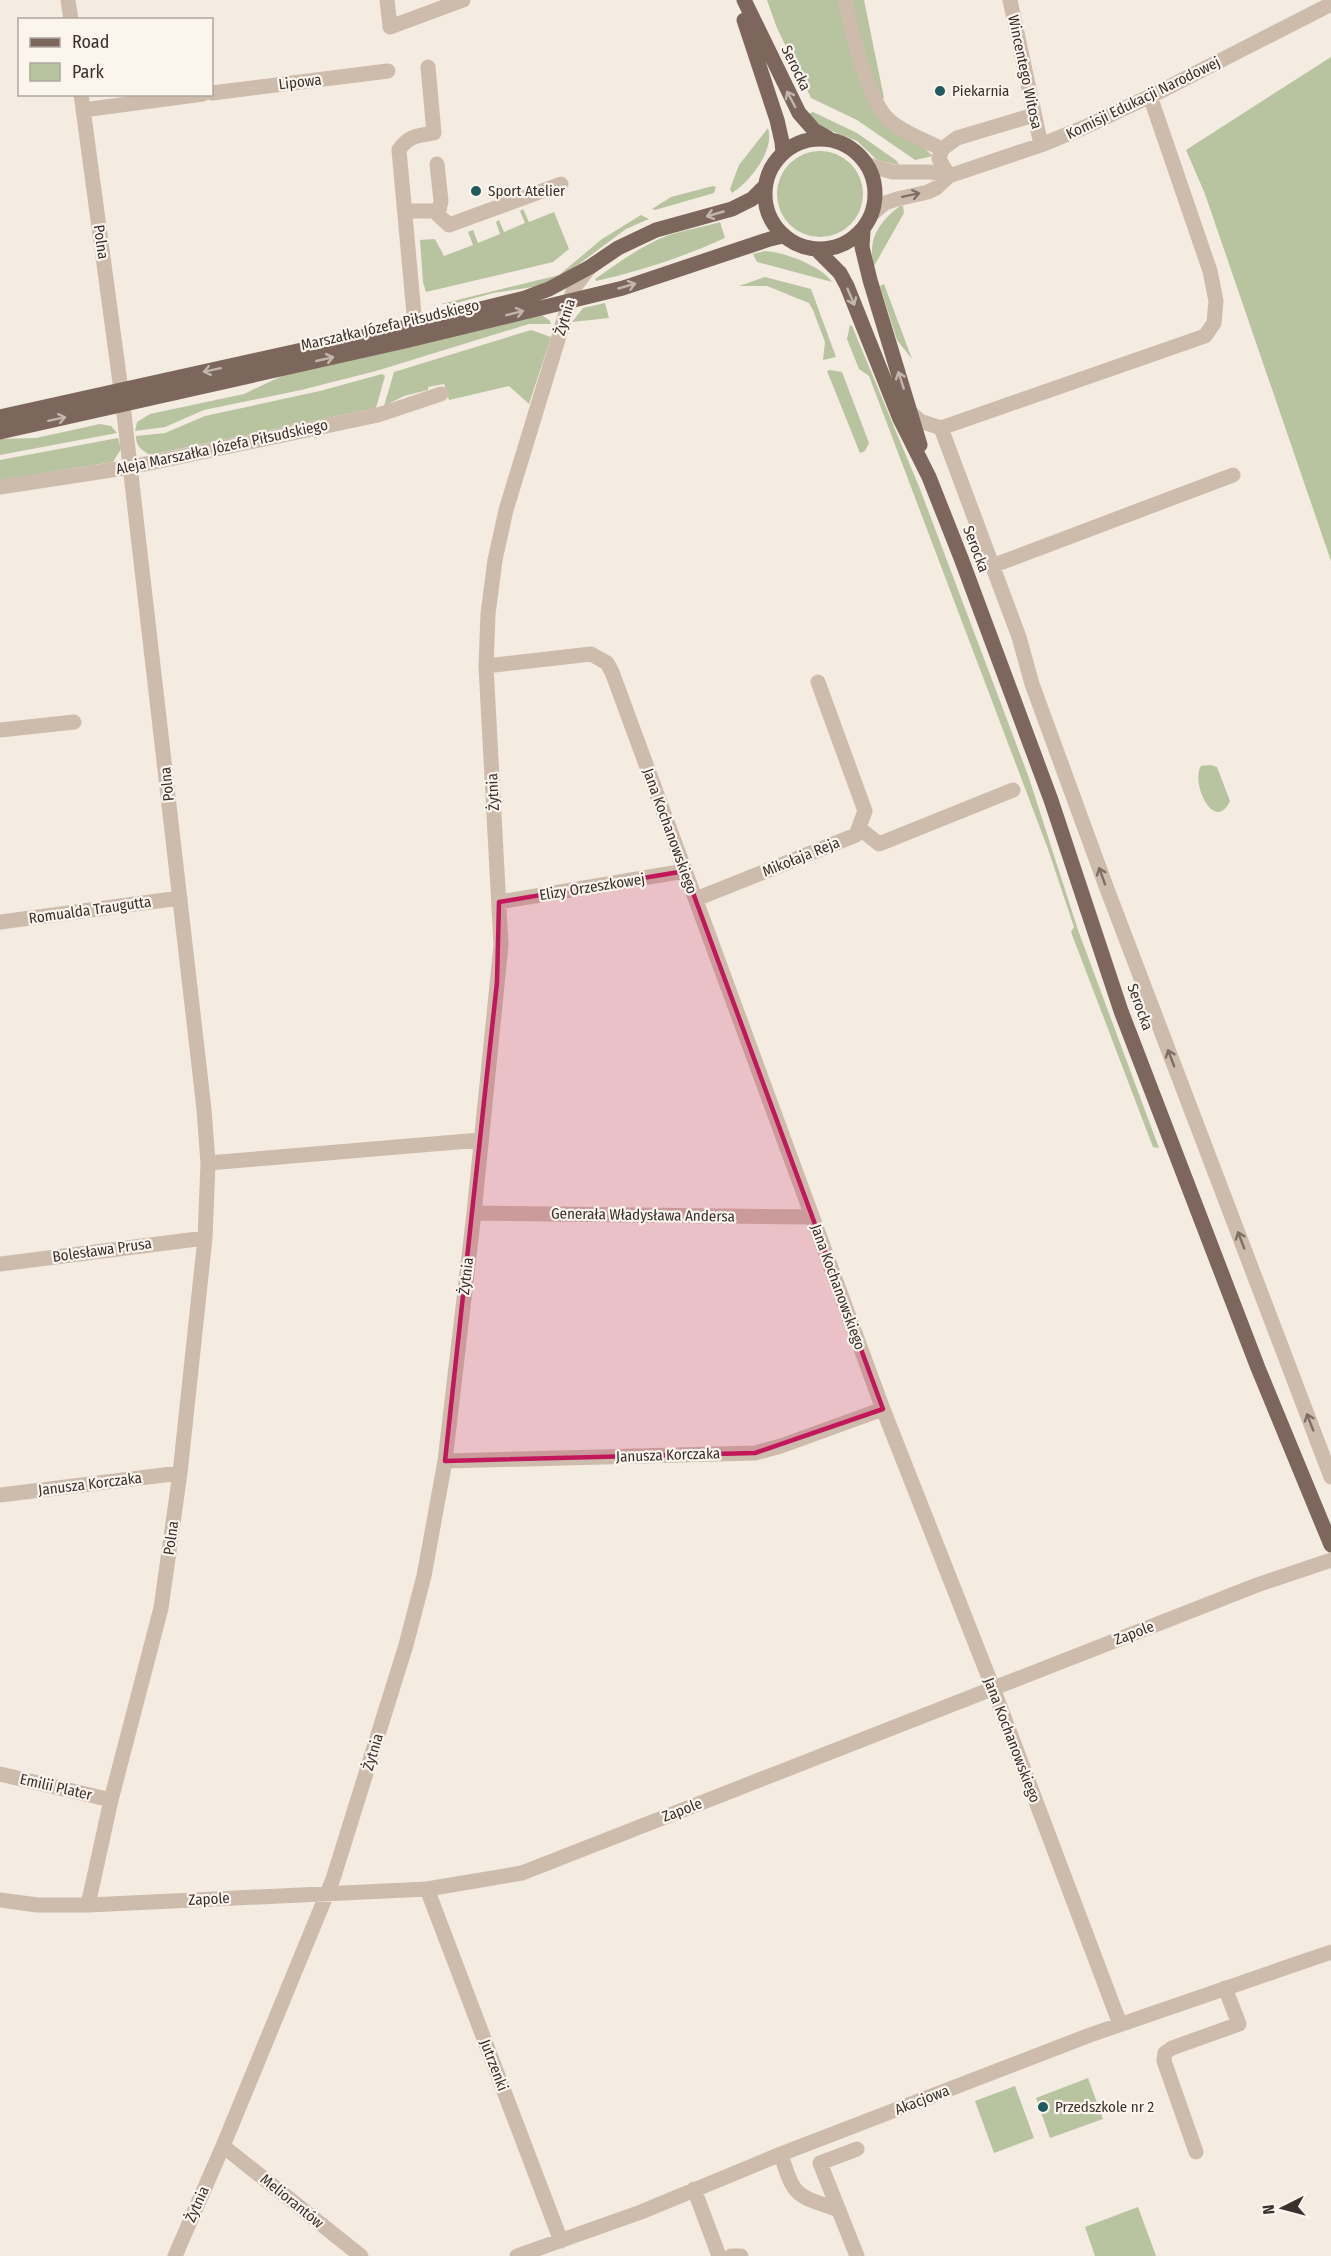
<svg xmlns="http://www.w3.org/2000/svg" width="1331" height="2256" font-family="'Fira Sans Condensed',sans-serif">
	<rect width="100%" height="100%" fill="#f4ebe1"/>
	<!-- green -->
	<path fill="#b8c4a0" d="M767,0H864L884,98L871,102L933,156L915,160L857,120L811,98L777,28Z
		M1331,57V561L1205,194L1186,150Z
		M813,112L857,133L897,161L899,165L877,160L857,141L824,128L807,114Z
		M768,128C775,150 750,182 732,193L730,189L739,165Z
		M777 194a43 43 0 1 1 86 0a43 43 0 1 1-86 0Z
		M713,186L716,187L714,193L655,210L652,209L671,197Z
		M900,206H903L904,213L874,266C867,239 879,222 900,206Z
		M523,209L529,222L554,212L569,249L553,262L426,292L423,282L420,240L435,239L444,256L473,245L468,232L473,230L478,243L500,234L496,222L499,220L504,232L525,223L520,211Z
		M641,215L649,219L626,229L575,267L540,286L493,293L453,304H441L559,275L602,239Z
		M720,222L725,238C683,257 641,271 596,281L595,279C618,263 642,245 669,235C685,230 703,227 720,222Z
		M765,251C784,252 822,266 832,282L757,262L753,254Z
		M765,277L811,289L836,357L823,360L825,342L813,310L809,303L767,286H739Z
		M884,284L912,359L897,340L880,286Z
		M605,303L609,318L572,322L583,308Z
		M542,315L550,321L551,324H529L376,371L301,390L204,410L165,427L135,431L137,422L150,414L244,394L284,375Z
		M850,325L852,326L920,489L1029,778L1078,930L1159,1148L1153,1147L1071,932L1074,927L1048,849L869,376L859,369L847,339Z
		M531,330L551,337L529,404L509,386L449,400L444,384L428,387V390L404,396L384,406L394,372Z
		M830,370L842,372L869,443L865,451L860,453L827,371Z
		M382,374L385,376L376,408L150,455C141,449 136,447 136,436L165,433L205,416L320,391Z
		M100,424L111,426L117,433L0,455V439L36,438Z
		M118,438L121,449L113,462L0,480V460Z
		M1210,765L1217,767L1230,801C1215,834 1190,783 1201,766Z
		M1088,2078L1103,2119L1050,2138L1036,2098Z
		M1015,2086L1034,2138L994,2153L975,2101Z
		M1138,2207L1156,2256H1095L1085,2227Z"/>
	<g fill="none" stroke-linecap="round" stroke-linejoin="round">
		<!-- minor -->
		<path stroke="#cdbbac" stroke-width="15" d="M68,0L71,20
			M387,0L390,27L463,0
			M845,0C850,27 869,103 889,120C903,133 925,140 942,149
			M1010,0L1041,145
			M212,93L388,71
			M81,94L121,390
			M83,110L203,94
			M437,164L441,201L438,215
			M868,165L893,172H931L949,176
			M949,176L939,159L942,149L957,138L1034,115
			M405,211H434L449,225L561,184
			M873,213L885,203L897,199L928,192L936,188L949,176L1041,145L1085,127L1161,91L1331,4
			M415,325L399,150C409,135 418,136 434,133L428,67
			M912,414L920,421L941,428L1205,336L1214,323L1216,301L1210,271L1150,96
			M941,428L1019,637L1032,684L1107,889L1331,1477
			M0,487L131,467L378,415L441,394
			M992,566L1233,475
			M486,666L591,654L607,663L612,672L883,1409L993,1688L1120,2024
			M0,730L74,722
			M859,828L879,844L1013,790
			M696,899L856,835L865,811L818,682
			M499,902L685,871
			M0,922L180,898
			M208,1163L480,1140
			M474,1213L812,1217
			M0,1264L205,1238
			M445,1461L755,1453L781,1446L883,1409
			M0,1495L180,1473
			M0,1774L111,1800
			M427,1889L561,2241
			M0,1900L37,1905H88L427,1889L522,1873L1257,1585L1331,1560
			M88,1905L111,1800L161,1608L180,1473L205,1238L208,1163L204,1109L123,405
			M223,2146L361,2256
			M1196,2152L1164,2061L1165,2053L1172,2048L1239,2024L1225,1988
			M781,2154C794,2199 797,2195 839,2210
			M694,2189L719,2256
			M175,2256L223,2146L333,1879L406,1645L424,1576L445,1461L474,1213L501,945L486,666L488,614L495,560L506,510L570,300L574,288L590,267
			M517,2256L641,2212L781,2154L1090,2035L1331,1952
			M731,2256H741
			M857,2256L820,2163L857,2149"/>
		<!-- major -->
		<path stroke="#7d675c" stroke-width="15" d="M744,0L799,113L814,130L828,138
			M744,20L777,120L782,142L783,153
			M765 194a55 55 0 1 1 110 0a55 55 0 1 1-110 0Z
			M863,231L862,247L870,280L920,445
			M817,250L840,273L847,286L900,419L929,477L961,558L1051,800L1121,1011L1258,1368L1331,1545
			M0,417L415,325L525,298L549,289L590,267L618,248L656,230L732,209L752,199L765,186
			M0,432L405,341L623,288L770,239L783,236"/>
	</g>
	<!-- one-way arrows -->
	<defs><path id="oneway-shaft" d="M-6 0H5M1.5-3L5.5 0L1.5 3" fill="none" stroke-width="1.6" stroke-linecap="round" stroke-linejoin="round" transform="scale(1.5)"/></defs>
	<g stroke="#c2b5ac">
		<use href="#oneway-shaft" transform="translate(791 99) rotate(-118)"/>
		<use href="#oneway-shaft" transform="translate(715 214) rotate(164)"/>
		<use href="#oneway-shaft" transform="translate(627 286) rotate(-16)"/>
		<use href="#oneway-shaft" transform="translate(851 297) rotate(67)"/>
		<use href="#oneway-shaft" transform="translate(515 313) rotate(-14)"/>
		<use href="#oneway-shaft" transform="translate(325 359) rotate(-13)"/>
		<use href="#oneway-shaft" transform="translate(212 370) rotate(168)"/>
		<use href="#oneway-shaft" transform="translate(901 380) rotate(-108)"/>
		<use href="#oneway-shaft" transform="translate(57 419) rotate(-12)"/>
	</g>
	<g stroke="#7d6f65">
		<use href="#oneway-shaft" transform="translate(911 195) rotate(-12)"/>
		<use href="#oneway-shaft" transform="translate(1102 876) rotate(-110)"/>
		<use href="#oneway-shaft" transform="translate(1171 1058) rotate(-111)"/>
		<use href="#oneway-shaft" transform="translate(1241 1240) rotate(-111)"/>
		<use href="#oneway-shaft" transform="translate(1310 1422) rotate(-111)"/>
	</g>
	<!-- marked area -->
	<path fill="#c2185b" fill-opacity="0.2" stroke="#c2185b" stroke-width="4.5" stroke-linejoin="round" d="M685,871L883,1409L755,1453L445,1461L497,982L499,902Z"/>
	<!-- markers -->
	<g fill="#1f5a5e" stroke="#fbf5ee" stroke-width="2">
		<circle cx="940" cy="91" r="6"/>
		<circle cx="476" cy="191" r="6"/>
		<circle cx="1043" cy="2107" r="6"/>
	</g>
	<g text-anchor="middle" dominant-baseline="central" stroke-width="4.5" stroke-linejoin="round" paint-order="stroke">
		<!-- street labels -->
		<g font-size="15" fill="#3b302b" stroke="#fbf5ee">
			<text transform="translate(796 68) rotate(64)">Serocka</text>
			<text transform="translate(1025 72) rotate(78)">Wincentego Witosa</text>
			<text transform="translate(300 82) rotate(-7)">Lipowa</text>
			<text transform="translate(1143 98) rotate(-26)">Komisji Edukacji Narodowej</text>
			<text transform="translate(101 242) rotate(82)">Polna</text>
			<text transform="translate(565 317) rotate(-72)">Żytnia</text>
			<text transform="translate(390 325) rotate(-13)">Marszałka Józefa Piłsudskiego</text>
			<text transform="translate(222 447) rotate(-12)">Aleja Marszałka Józefa Piłsudskiego</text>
			<text transform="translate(976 549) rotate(69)">Serocka</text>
			<text transform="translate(167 784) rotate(-96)">Polna</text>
			<text transform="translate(493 792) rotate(-93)">Żytnia</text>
			<text transform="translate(670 831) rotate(70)">Jana Kochanowskiego</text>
			<text transform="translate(801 857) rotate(-22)">Mikołaja Reja</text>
			<text transform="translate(592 887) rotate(-9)">Elizy Orzeszkowej</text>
			<text transform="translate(90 910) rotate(-8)">Romualda Traugutta</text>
			<text transform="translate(1140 1007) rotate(70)">Serocka</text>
			<text transform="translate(643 1215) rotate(1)">Generała Władysława Andersa</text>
			<text transform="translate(102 1250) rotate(-8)">Bolesława Prusa</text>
			<text transform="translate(466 1276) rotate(-83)">Żytnia</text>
			<text transform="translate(838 1287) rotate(70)">Jana Kochanowskiego</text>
			<text transform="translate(668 1455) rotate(-2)">Janusza Korczaka</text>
			<text transform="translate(90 1484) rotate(-7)">Janusza Korczaka</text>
			<text transform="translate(171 1538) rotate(-82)">Polna</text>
			<text transform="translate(1134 1633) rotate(-21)">Zapole</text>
			<text transform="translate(1012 1740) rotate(69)">Jana Kochanowskiego</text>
			<text transform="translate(373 1752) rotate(-73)">Żytnia</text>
			<text transform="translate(56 1787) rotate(13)">Emilii Plater</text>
			<text transform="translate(682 1810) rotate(-21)">Zapole</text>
			<text transform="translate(209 1899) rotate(-3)">Zapole</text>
			<text transform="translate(494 2065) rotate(69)">Jutrzenki</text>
			<text transform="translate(922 2100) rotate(-21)">Akacjowa</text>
			<text transform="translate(292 2201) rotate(39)">Meliorantów</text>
			<text transform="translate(197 2204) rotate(-66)">Żytnia</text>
		</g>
		<!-- poi labels -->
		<g font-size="15" fill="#3b302b" stroke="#fbf5ee" text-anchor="start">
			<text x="952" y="91">Piekarnia</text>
			<text x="488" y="191">Sport Atelier</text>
			<text x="1055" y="2107">Przedszkole nr 2</text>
		</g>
	</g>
	<!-- legend -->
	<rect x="18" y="18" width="195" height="78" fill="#fbf5ee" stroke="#aea6a0" stroke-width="1.5"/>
	<rect x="30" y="38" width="30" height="9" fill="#7d675c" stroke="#aea6a0" stroke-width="1.5"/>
	<text x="72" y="48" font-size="18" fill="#3b302b">Road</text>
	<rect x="30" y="63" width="30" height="18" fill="#b8c4a0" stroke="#aea6a0" stroke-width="1.5"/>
	<text x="72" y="78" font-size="18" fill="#3b302b">Park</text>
	<!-- north arrow -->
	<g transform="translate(1283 2208) rotate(264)" stroke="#fbf5ee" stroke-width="4.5" paint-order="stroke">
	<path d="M0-4.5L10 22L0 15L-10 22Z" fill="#3b302b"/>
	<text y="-9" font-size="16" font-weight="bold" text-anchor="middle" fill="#3b302b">N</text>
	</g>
</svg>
